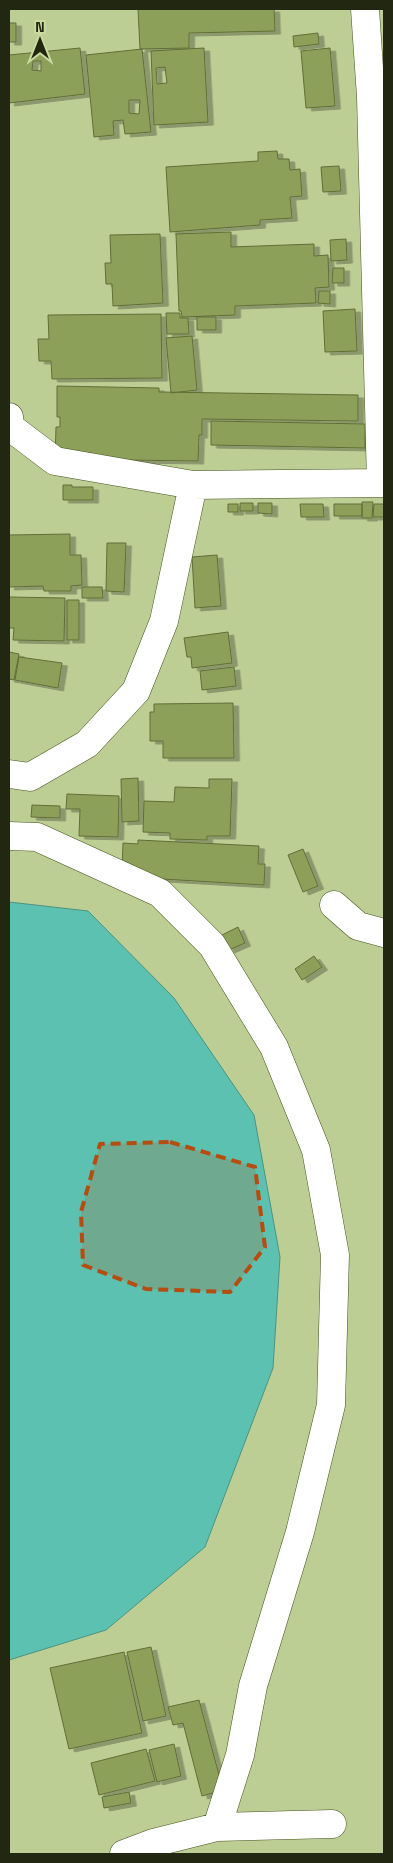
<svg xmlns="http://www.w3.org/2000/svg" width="393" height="1863" font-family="'Space Grotesk',sans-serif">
	<defs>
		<filter id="shadow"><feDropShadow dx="5.5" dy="3" stdDeviation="0" flood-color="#0004"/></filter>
	</defs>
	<rect width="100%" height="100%" fill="#bdce94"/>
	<!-- water -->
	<path fill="#5dc1b1" stroke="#4b9381" d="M9,902L88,911L174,998L254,1115L280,1257L273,1368L205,1547L106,1630L9,1660Z"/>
	<!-- building -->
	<path fill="#8ca05a" stroke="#606e38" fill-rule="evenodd" filter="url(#shadow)" d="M138,9H274L275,31L189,33V48L140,49Z
		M9,23H16V42H9Z
		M318,33L319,44L294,47L293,36Z
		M80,48L85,94L9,103V55ZM33,61H41V71L32,70Z
		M204,48L208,122L154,125L151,51ZM165,67L167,83L157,84L156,68Z
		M330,48L335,106L306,108L301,51Z
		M142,49L151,132L125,134L123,120L113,121L114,135L94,137L86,55ZM129,100H140L139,114L129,113Z
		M277,151L278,159H289L290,170L300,169L302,196L290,197L292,218L260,220V225L170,232L166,167L258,161V152Z
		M339,166L341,191L323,192L321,167Z
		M231,232V247L314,244V256L328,255L329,287L315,288L316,303L235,306V315L182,317L181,311H179L176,234Z
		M160,234L163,303L113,306L112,284H106L105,263H111L110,235Z
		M346,239L347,260L331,261L330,240Z
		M333,268H344V283H332Z
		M319,291H330V304L318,303Z
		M355,309L357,351L325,352L323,311Z
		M166,313H180V318H188L189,334H167Z
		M161,314L162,378L52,379L51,361H39L38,339H49L48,315Z
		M197,317H216V330H197Z
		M192,336L197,390L171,393L166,338Z
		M57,386L159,388V392L358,395V421L202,419V435H199L198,461L55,459L56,427H60V417H57Z
		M211,421L365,424V448L211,445Z
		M63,485H72V487H93V500H63Z
		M362,502H373L372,518H362Z
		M240,503H253V511H240Z
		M258,503H272V514L258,513Z
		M228,504H238V512H228Z
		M300,504H323L324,517H301Z
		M334,504H362V516H334Z
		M374,504H384V517H373Z
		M70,534V555H81L82,585L71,586V591H44L43,586L9,587V535Z
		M107,543H126L124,592L106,591Z
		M217,555L221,606L195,608L192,557Z
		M82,587H102L103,598H82Z
		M9,597L65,598L64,641L13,640L14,628H9Z
		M67,600H79V640H67Z
		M228,632L232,663L192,668L191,657H187L184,638Z
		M9,652L19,654L14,680L9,679Z
		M19,657L62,663L58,688L15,680Z
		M234,667L236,686L202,690L200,671Z
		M233,703L234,758H163V741H150V712H154V704Z
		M138,778L139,821L122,822L121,779Z
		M209,779H232L230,836H207V840L170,839V833L143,832L144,801L174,802L175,787L209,788Z
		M67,794L119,796L118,837L79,836L80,809H66Z
		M32,805L60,806V818L31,817Z
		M138,840L259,846L258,864H265L264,885L128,877L122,870L123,843L138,844Z
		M303,849L318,886L303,892L288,855Z
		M238,927L245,943L229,950L222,935Z
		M314,956L322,967L302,980L295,969Z
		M151,1647L166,1716L143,1721L127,1652Z
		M124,1652L142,1733L69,1749L50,1668Z
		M199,1700L223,1790L202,1796L183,1723L173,1725L168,1707Z
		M174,1744L181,1776L157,1782L149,1750Z
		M146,1749L155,1781L99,1795L91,1763Z
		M129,1792L131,1803L104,1808L102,1797Z"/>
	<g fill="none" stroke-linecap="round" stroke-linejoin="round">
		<!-- minor casing -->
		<g stroke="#45521c" stroke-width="29">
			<path id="minor" d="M365,9L371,97L381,483
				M9,417L10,427L55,461L193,485L384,483
				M9,774L30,777L87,744L136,691L164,621L193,485
				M9,836L37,837L160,893L212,945L274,1047L316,1150L335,1255L331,1405L300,1532L253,1686L240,1755L217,1827
				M334,905L358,926L384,933
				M124,1854L153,1843L217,1827L332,1824"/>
		</g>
		<!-- minor -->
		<use href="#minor" stroke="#fff" stroke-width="28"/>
	</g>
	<!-- marked area -->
	<path fill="#b64c0d" fill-opacity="0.2" stroke="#b64c0d" stroke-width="4" stroke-dasharray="10 6" stroke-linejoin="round" d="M170,1142L255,1167L265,1247L230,1292L146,1289L83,1265L81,1212L100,1144Z"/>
	<!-- border -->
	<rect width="393" height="1863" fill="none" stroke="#212710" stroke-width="20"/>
	<!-- north arrow -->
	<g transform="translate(40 40)" stroke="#cadba0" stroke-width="4" paint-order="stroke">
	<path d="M0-4L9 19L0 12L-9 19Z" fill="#212710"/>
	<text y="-8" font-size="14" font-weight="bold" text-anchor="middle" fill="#212710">N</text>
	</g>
</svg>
